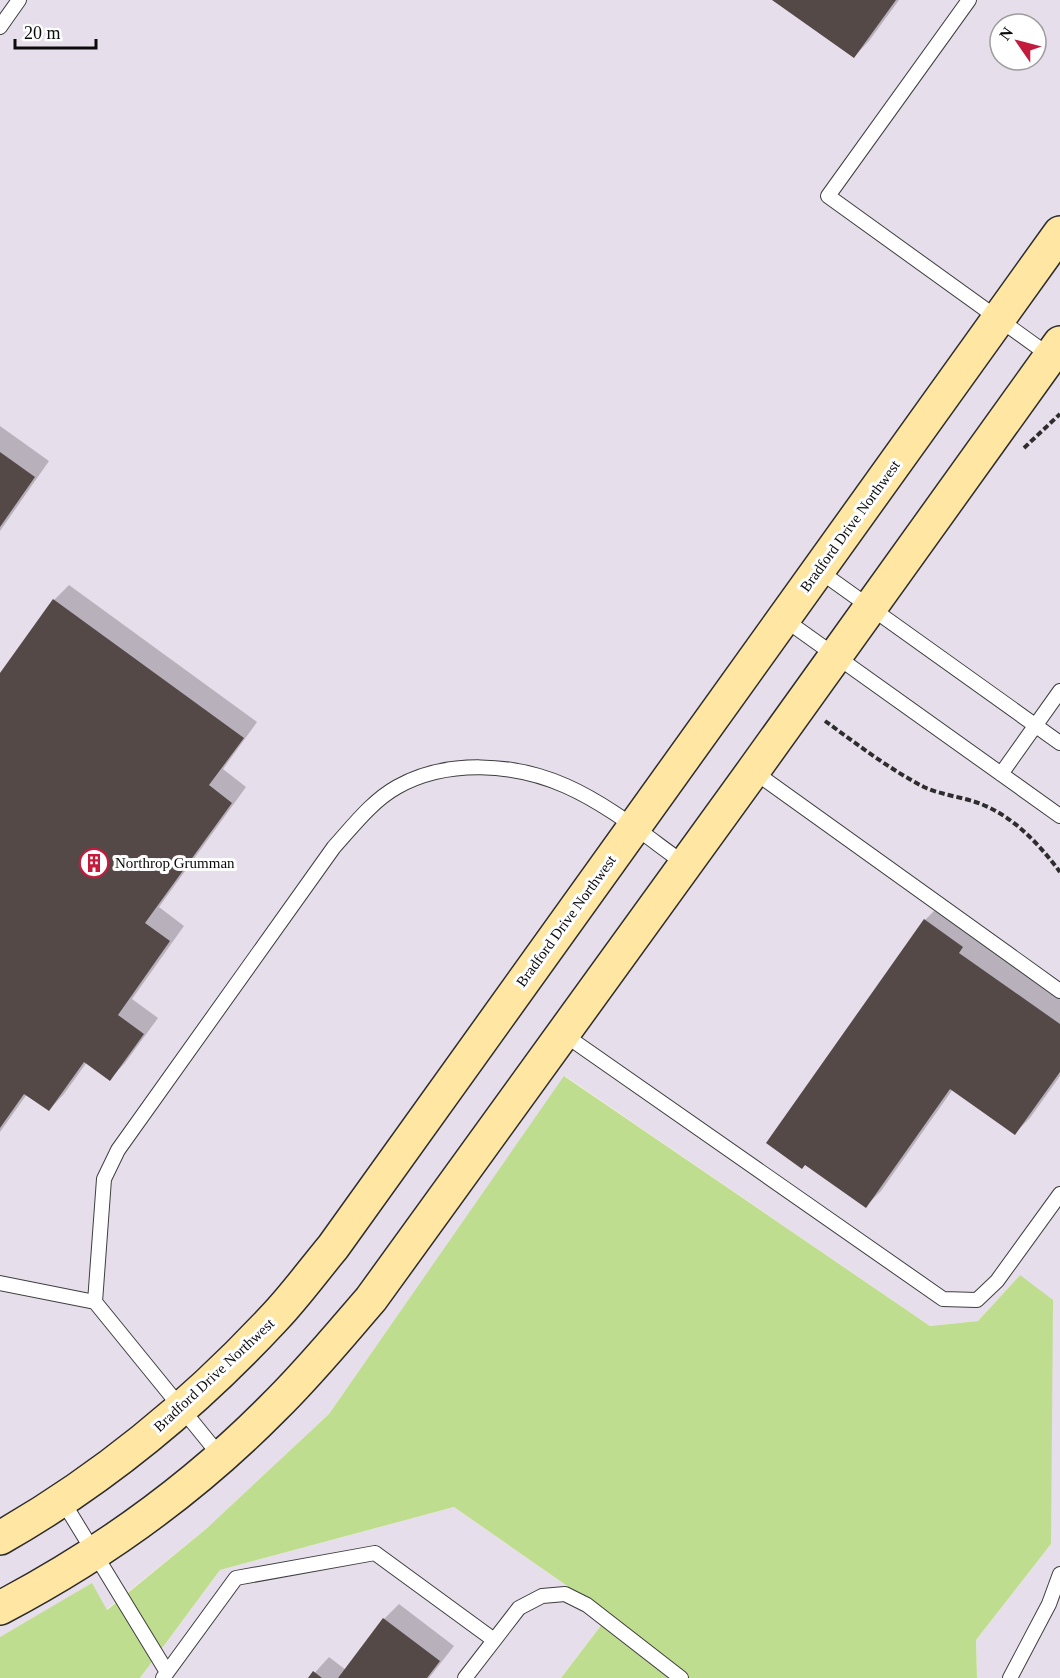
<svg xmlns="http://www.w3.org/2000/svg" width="1060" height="1678" font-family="'Times New Roman',serif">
	<rect width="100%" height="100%" fill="#fff7e8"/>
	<!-- industrial -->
	<path fill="#e7deeb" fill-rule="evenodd" d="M0,0H1060V1678H977L976,1640L1051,1544L1020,1275L978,1321L930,1326L565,1076L329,1414L206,1529L106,1610L92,1584L0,1637ZM1000,24H1036V60H1000Z
		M454,1507L609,1615L561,1678H140L220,1570Z"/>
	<!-- forest -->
	<path fill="#bedd8e" d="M564,1076L930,1326L978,1321L1020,1275L1053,1300L1051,1544L976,1640L977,1678H561L609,1615L454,1507L220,1570L140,1678H0V1637L92,1583L107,1610L206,1529L329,1414Z"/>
	<!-- shadow -->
	<path fill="#0003" d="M775,0H899L869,41L854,57Z
		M0,426L49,461L0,531Z
		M69,585L257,722L223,769L246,787L159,907L184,926L132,999L158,1018L125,1063L110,1079L87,1062L64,1094L49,1110L27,1094L0,1132V676L54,600Z
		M940,905L977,932L973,937L1060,998V1076L1030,1118L1015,1133L953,1089L881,1191L866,1206L925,920Z
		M399,1604L454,1646L429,1678H310L329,1657L346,1670L384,1619Z"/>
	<!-- building -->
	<path fill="#544946" d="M772,0H896L854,58Z
		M0,452L35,477L0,527Z
		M53,599L244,738L209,785L232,803L145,923L170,941L118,1015L144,1034L110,1081L84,1062L49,1111L24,1094L0,1128V673Z
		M924,919L963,947L959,953L1060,1024V1072L1015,1135L950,1089L866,1208L805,1165L802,1169L766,1143Z
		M383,1618L440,1661L427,1678H338Z
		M313,1671L322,1678H308Z"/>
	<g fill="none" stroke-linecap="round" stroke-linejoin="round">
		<!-- service casing -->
		<g stroke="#3e3e3e" stroke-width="16">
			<path id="service" d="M969,0L828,196L1050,356
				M0,27L19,0
				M818,570L1060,743
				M784,619L1060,816
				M753,771L1060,991
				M1001,774L1060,691
				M562,1033L943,1299L977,1300L997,1281L1060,1194
				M0,1283L95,1302L221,1457
				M95,1302L104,1179L118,1150L334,847C353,826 372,801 397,787C447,759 514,763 566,786C609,805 647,837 685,864
				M62,1500L167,1672
				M163,1678L236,1578L375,1553L494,1640
				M465,1678L519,1608L542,1596L565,1594L587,1605L681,1678
				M1010,1678L1049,1604L1060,1574"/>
		</g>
		<!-- secondary casing -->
		<g stroke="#2d2d2d" stroke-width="36">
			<path id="secondary" d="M0,1538C102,1480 194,1404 274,1318C295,1296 313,1271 333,1247L1060,233
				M0,1608C99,1556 194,1488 273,1408C308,1374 339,1336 371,1299L753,771L1060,343"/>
		</g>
		<!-- path -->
		<path stroke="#2d2d2d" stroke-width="4" stroke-dasharray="6 3" stroke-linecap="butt" d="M1024,448L1060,414
			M825,721C857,744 889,769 924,787C941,795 963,797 981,804C1014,817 1039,844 1060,872"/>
		<!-- service -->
		<use href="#service" stroke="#fff" stroke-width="14"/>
		<!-- secondary -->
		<use href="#secondary" stroke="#ffe6a3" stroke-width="33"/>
	</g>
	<!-- icons -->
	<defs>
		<g id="building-ring" transform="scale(1.5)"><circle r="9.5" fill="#fff" stroke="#c21b3d" stroke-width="1.5"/><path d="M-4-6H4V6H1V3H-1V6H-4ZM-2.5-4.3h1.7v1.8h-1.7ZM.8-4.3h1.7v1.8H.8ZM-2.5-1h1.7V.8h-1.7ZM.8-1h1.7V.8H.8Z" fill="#c21b3d"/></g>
	</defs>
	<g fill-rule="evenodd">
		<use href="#building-ring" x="94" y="863"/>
	</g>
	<g text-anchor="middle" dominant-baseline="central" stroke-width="6" stroke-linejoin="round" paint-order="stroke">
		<!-- street labels -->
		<g font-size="15" fill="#0b0b0b" stroke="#fff">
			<text transform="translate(850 526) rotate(-54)">Bradford Drive Northwest</text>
			<text transform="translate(566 921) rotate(-54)">Bradford Drive Northwest</text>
			<text transform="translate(214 1375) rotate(-43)">Bradford Drive Northwest</text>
		</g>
		<!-- poi labels -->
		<g font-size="15" fill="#0b0b0b" stroke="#fff" text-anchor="start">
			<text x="115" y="863">Northrop Grumman</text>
		</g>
	</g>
	<!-- north arrow -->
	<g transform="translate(1018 42) rotate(305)"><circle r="28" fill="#ffffff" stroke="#9d9d9d" stroke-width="1.5"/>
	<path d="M0-4.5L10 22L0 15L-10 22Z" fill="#c21b3d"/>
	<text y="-9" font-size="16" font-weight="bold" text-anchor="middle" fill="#0b0b0b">N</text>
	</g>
	<!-- scale -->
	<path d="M15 39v9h81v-9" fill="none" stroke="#0b0b0b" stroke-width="3"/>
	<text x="24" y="39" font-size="18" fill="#0b0b0b" stroke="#ffffff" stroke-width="4.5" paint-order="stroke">20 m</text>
</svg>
